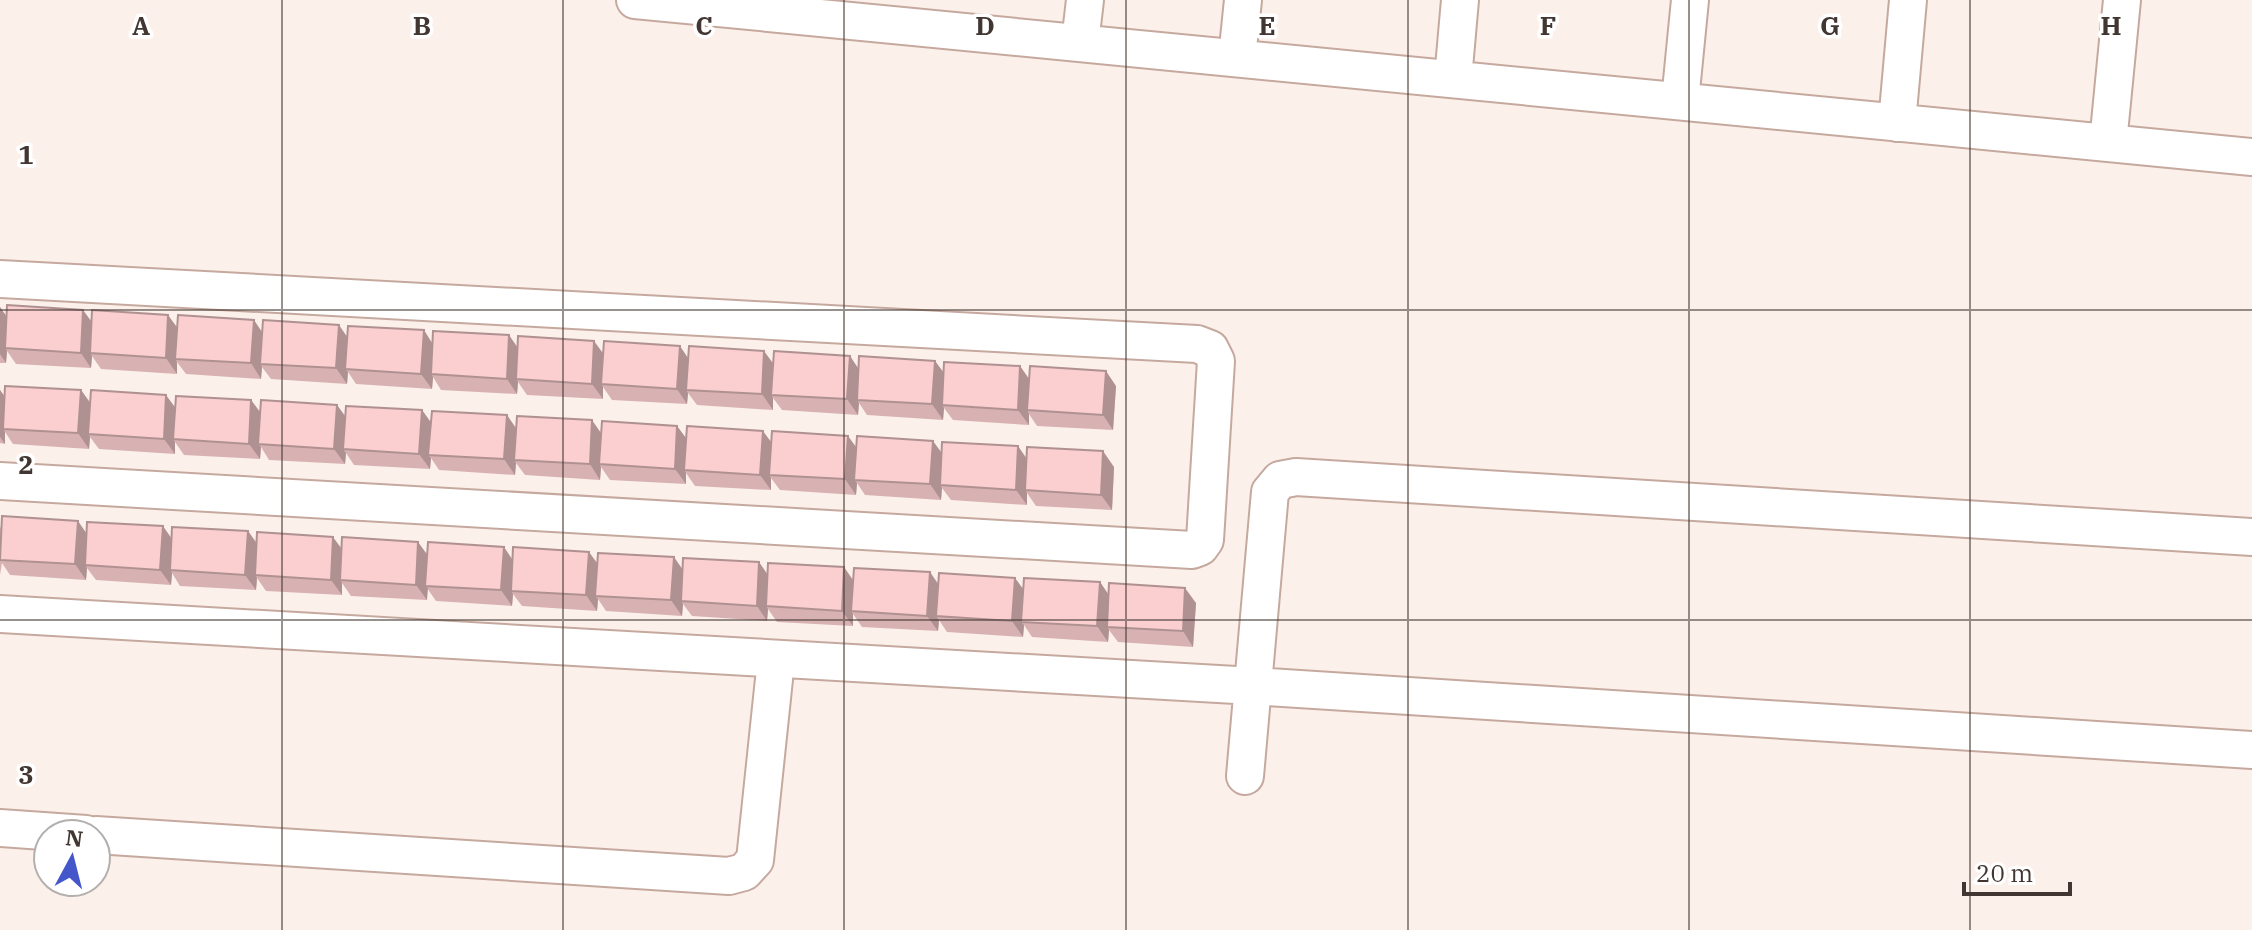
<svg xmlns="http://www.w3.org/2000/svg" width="2252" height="930" font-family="'IBM Plex Serif',serif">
	<rect width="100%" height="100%" fill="#fcf0eb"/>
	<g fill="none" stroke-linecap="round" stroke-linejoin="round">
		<!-- minor casing -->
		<g stroke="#c6a99e" stroke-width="40">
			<path id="minor" d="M635,0L2252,157
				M1080,43L1085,0
				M1237,58L1243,0
				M1453,79L1460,0
				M1680,101L1690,0
				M1897,123L1908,0
				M2108,143L2122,0
				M0,279L1197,344L1210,349L1216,361L1205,540L1200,547L1192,550L0,481
				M0,614L1253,686L2252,750
				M1245,776L1270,492L1280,480L1296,477L2252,537
				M0,828L86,834
				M96,835L729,876L744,872L755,860L776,660"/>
		</g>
		<!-- minor -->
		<use href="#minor" stroke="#fff" stroke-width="36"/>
	</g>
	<!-- wall -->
	<path fill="#d8b2b3" d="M0,307L6,316L773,363L850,356L858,369L935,361L944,373L1020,366L1029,379L1116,386L1113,430L1037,426L1029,414V425L953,420L944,408L943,420L867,415L859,403L858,415L782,410L773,398V410L697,405L688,393L687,404L612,400L603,387V399L527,395L518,382L517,394L441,390L433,377L432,389L356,384L348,372L347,384L271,379L262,367L261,379L186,374L177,362V374L101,369L92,356L91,368L16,364L7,351L6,363H0Z
		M0,390L5,397L81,390L90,402L175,407L251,400L260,412L337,405L345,417L422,410L431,422L601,433L677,426L686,438L1027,459L1114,467L1112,510L1036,506L1027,493V505L951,500L942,488L941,500L865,495L857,483L856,495L780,490L771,478V490L695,486L686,473V484L610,480L601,467L600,480L525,475L516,463L515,475L439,470L431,458L430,469L354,465L346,453L345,464L269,460L261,447L260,459L184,455L175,442V454L99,449L90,437L89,449L13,444L5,432V444L0,443Z
		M0,527L1,528L172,539L248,531L257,543L1024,590L1100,582L1108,595L1196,603L1193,647L1118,642L1109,630L1108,642L1032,637L1024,625L1023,637L947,632L939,620L938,631L862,627L853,614V626L777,622L768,609L767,621L692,616L683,604L682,616L606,611L598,599L597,611L522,606L513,594L512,606L436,601L427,588V600L351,596L342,583V595L266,591L257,578L256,590L180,586L172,573L171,585L96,580L87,568L86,580L10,575L2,563L0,575Z"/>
	<!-- shaded-wall -->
	<path fill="#b09192" d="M0,307L9,320L5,348L7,351L6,363L0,354Z
		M83,310L94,325L90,353L92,356L91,368L81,353Z
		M168,315L179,330L175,359L177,362V374L166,358Z
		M254,320L264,335L260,364L262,367L261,379L251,363Z
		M339,325L350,341L345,369L348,372L347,384L336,368Z
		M424,330L434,346L431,374L433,377L432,389L421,374Z
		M509,335L520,351L516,379L518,382L517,394L507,379Z
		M594,341L605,356L601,384L603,387V399L592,384Z
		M680,346L690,361L686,390L688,393L687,404L677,389Z
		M764,351L775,366L771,395L773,398V410L762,394Z
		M850,356L860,371L857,400L859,403L858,415L847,399Z
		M935,361L946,376L942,405L944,408L943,420L932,404Z
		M1020,366L1031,382L1027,410L1029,414V425L1018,410Z
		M1106,371L1116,386L1113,430L1103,415Z
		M0,390L7,400L3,429L5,432V444L0,437Z
		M81,390L92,406L88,434L90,437L89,449L78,433Z
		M166,395L177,410L173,439L175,442V454L164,439Z
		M251,400L262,415L258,444L261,447L260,459L249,444Z
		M337,405L348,420L343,449L346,453L345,464L334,449Z
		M422,410L433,426L428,455L431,458L430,469L419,454Z
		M507,415L518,431L514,460L516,463L515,475L504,459Z
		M592,420L603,436L599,464L601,467L600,480L590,464Z
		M677,426L688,441L684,470L686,473V484L675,469Z
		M763,431L774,446L769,475L771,478V490L760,475Z
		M848,436L859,451L854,480L857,483L856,495L845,479Z
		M933,441L944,456L940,485L942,488L941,500L930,484Z
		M1018,446L1029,462L1025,490L1027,493V505L1016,490Z
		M1103,451L1114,467L1112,510L1101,495Z
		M78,521L89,537L85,565L87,568L86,580L75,564Z
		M163,526L174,542L170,570L172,573L171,585L160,570Z
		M248,531L259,547L255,575L257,578L256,590L245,575Z
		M333,537L344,552L340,580L342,583V595L331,580Z
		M418,542L429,557L425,586L428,588L427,600L416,585Z
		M504,547L514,562L511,591L513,594L512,606L501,590Z
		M589,552L600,567L595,596L598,599L597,611L586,595Z
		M674,557L685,573L681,601L683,604L682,616L671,600Z
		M759,562L770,578L766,606L768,609L767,621L757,606Z
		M844,567L855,583L851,611L853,614V626L842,611Z
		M930,572L941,588L936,616L939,620L938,631L927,616Z
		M1015,578L1026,593L1021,622L1024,625L1023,637L1012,621Z
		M1100,582L1111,598L1107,627L1109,630L1108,642L1097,626Z
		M1185,588L1196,603L1193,647L1183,631Z"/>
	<!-- building -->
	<path fill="#fbcfd0" stroke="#b09192" stroke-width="2" d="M7,305L83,310L81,353L5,348Z
		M92,310L168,315L166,358L90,353Z
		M178,315L254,320L251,363L175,359Z
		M263,320L339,325L336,368L260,364Z
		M348,326L424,330L421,374L345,369Z
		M433,331L509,335L507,379L431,374Z
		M518,336L594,341L592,384L516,379Z
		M604,341L680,346L677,389L601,384Z
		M689,346L764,351L762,394L686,390Z
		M774,351L850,356L847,399L771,395Z
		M859,356L935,361L932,404L857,400Z
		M944,362L1020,366L1018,410L942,405Z
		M1030,366L1106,371L1103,415L1027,410Z
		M5,386L81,390L78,433L3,429Z
		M91,390L166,395L164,439L88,434Z
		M176,396L251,400L249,444L173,439Z
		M261,400L337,405L334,449L258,444Z
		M346,406L422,410L419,454L343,449Z
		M432,411L507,415L504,459L428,455Z
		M517,416L592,420L590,464L514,460Z
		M602,421L677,426L675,469L599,464Z
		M687,426L763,431L760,475L684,470Z
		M772,431L848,436L845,479L769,475Z
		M857,436L933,441L930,484L854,480Z
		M942,442L1018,446L1016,490L940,485Z
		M1027,447L1103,451L1101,495L1025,490Z
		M2,516L78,521L75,564L0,560Z
		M87,522L163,526L160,570L85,565Z
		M172,527L248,531L245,575L170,570Z
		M257,532L333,537L331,580L255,575Z
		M342,537L418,542L416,585L340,580Z
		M428,542L504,547L501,590L425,586Z
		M513,547L589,552L586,595L511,591Z
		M598,553L674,557L671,600L595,596Z
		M683,558L759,562L757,606L681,601Z
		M768,563L844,567L842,611L766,606Z
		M854,568L930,572L927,616L851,611Z
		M939,573L1015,578L1012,621L936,616Z
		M1024,578L1100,582L1097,626L1021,622Z
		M1109,583L1185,588L1183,631L1107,627Z"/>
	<!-- grid -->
	<path fill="none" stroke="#423632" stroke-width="2" stroke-opacity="0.55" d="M282,0V930M563,0V930M844,0V930M1126,0V930M1408,0V930M1689,0V930M1970,0V930M0,310H2252M0,620H2252"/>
	<g font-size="26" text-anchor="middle" font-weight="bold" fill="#423632" stroke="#fff" stroke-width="7" stroke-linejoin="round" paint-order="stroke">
		<text x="141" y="35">A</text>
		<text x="422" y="35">B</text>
		<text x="704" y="35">C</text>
		<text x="985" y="35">D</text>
		<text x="1267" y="35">E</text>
		<text x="1548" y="35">F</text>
		<text x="1830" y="35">G</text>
		<text x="2111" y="35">H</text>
		<text x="26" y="164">1</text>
		<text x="26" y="474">2</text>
		<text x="26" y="784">3</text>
	</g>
	<!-- north arrow -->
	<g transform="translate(72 858) rotate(7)"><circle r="38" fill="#ffffff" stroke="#b3afad" stroke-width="2"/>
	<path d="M0-6L14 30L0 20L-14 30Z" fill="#4556cb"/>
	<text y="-12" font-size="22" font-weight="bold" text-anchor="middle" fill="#423632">N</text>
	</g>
	<!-- scale -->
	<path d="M1964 882v12h106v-12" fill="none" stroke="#423632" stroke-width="4"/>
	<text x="1976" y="882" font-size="24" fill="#423632" stroke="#ffffff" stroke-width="6" paint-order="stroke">20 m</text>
</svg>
